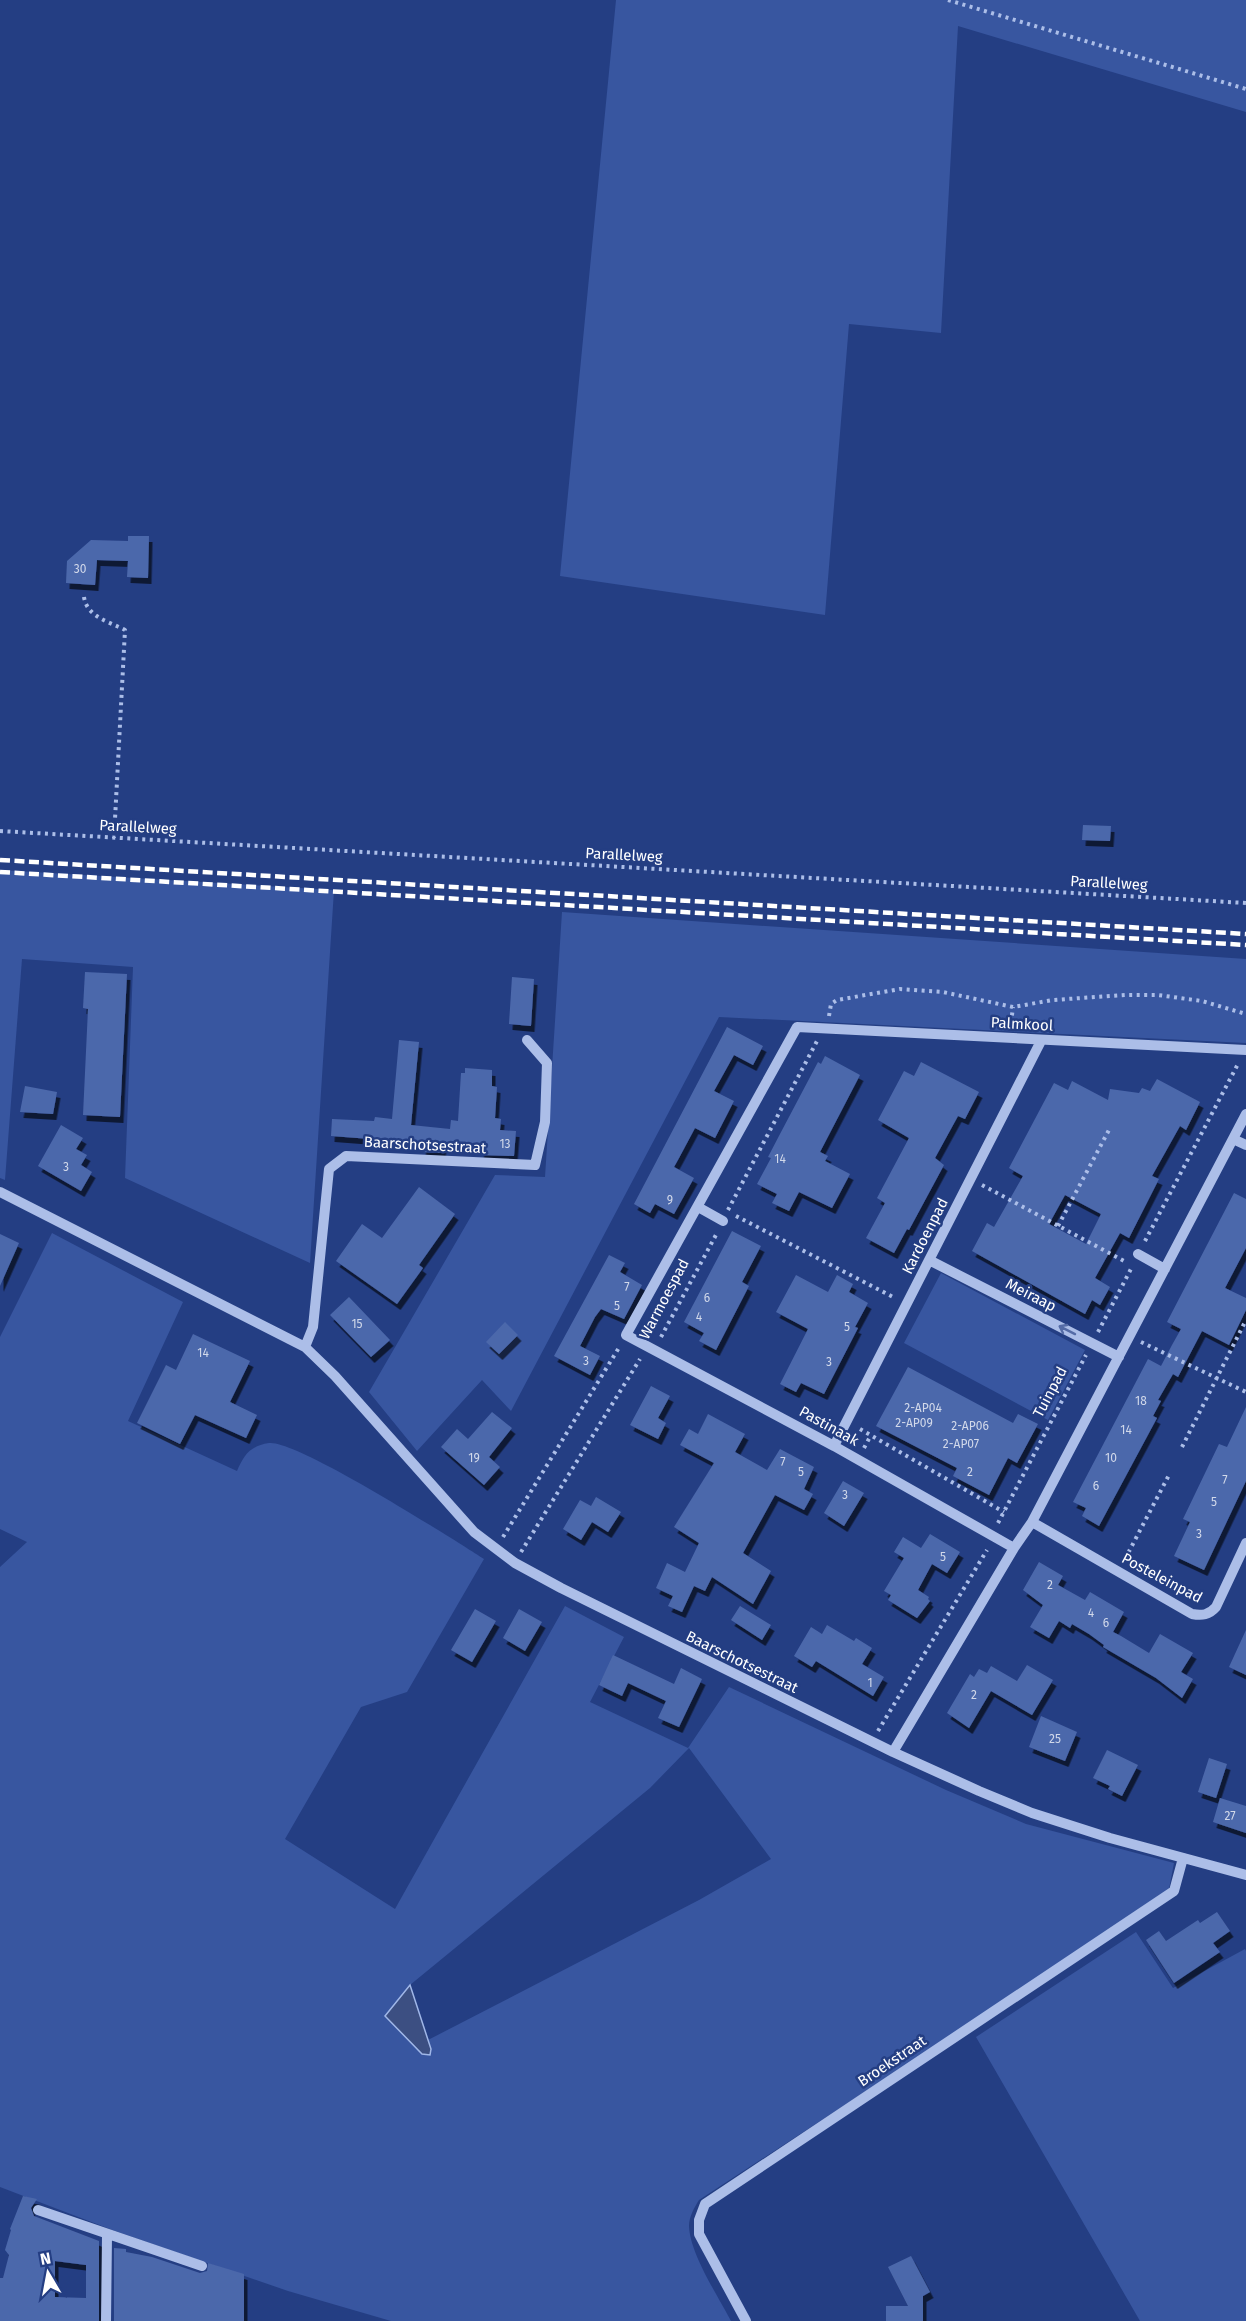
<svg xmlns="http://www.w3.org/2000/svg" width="1246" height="2321" font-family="'Fira Sans',sans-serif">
	<defs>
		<filter id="shadow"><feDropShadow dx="3.5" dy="6" stdDeviation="0" flood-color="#0009"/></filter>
	</defs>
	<rect width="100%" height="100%" fill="#243e83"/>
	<!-- green -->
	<path fill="#3856a0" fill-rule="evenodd" d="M616,0H1246V112L958,26L941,333L849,324L825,615L560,576Z
		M0,870L334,890L310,1263L125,1178L133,967L22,959L5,1180L0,1178Z
		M562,912L1246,959V1043L719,1017L511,1411L482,1380L417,1451L369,1392L495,1175L545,1177Z
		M52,1233L183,1302L128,1421L237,1471C244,1455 250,1446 269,1443C296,1439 453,1539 484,1559L407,1692L361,1707L285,1839L395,1909L565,1606L624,1637L590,1702L688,1748L729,1687L946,1790L1026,1824L1174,1863L1169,1889L958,2031L699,2200C694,2208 689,2217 689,2226C690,2254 718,2296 731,2321H391L288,2291L115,2231L0,2187V1567L27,1542L0,1529V1337ZM689,1748L771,1859L699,1900L428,2040L431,2049L394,2025L385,2016L410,1985L650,1788Z
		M941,1273L1085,1350L1048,1420L904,1343Z
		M1136,1932L1173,1988L1245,1949L1246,1951V2321H1140L976,2037Z"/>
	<!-- water -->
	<path fill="#3c4f82" stroke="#a0b7e8" stroke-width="1.5" d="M410,1985L431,2049L430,2055L422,2054L385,2016Z"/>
	<!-- building -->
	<path fill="#4c68ab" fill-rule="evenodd" filter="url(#shadow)" d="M128,536H149L148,578L127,577L128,561L97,560L95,585L66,583L67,561L91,540L128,541Z
		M1083,825L1111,826L1110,841L1082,840Z
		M85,972L127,974L120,1117L83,1115L88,1009L83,1008Z
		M512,977L534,979L531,1026L509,1024Z
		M727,1027L763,1046L753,1065L734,1055L714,1091L734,1101L715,1138L695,1128L679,1158L674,1167L694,1178L674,1214L655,1204L650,1213L634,1204Z
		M399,1040L419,1042L411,1125L450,1129L451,1120L458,1121L461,1073H465V1068L492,1070V1086L497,1087L495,1118L501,1119L500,1130L516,1131L514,1156L480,1155L481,1146L443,1143L442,1153L422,1152L423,1143L331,1136L332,1119L374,1121L375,1117L392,1119Z
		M825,1056L860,1075L820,1152L828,1156L825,1161L850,1174L832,1208L799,1192L789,1211L772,1203L777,1194L757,1184L771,1158L768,1157L780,1134L818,1062L821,1064Z
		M921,1062L979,1092L965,1119L958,1116L935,1158L944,1165L909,1230L907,1229L894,1253L866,1238L885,1203L877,1198L909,1138L878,1120L904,1071L914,1076Z
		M1157,1079L1200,1102L1186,1130L1180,1126L1152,1176L1159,1179L1129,1238L1120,1233L1095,1278L1110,1287L1100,1305L1092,1300L1085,1314L972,1251L987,1223L994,1227L1023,1176L1009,1168L1054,1083L1068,1090L1072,1081L1108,1100L1110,1089L1139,1093L1142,1088L1150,1091ZM1065,1195L1101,1214L1086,1244L1049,1224Z
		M25,1086L57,1092L53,1114L20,1112Z
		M61,1125L83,1138L76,1149L87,1155L81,1165L92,1172L81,1191L38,1166Z
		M419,1187L455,1214L419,1265L423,1268L397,1304L336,1261L362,1224L382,1238Z
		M1234,1193L1246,1199V1248L1225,1288L1246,1298V1310L1229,1345L1202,1331L1178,1377L1173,1374L1158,1400L1161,1401L1153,1416L1157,1418L1099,1526L1082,1516L1086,1508L1073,1502L1148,1359L1161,1366L1172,1345L1181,1329L1167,1322Z
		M732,1231L761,1246L742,1282L749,1286L716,1350L699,1341L704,1333L684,1322Z
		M0,1234L19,1243L0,1286Z
		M609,1255L625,1263L620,1272L642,1285L624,1319L601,1309L595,1317L580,1346L600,1356L590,1375L554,1356Z
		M796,1275L828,1292L837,1275L853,1284L849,1292L868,1303L855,1327L858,1328L824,1394L801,1383L796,1392L780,1384L808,1329L776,1312Z
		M349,1297L390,1340L371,1357L330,1315Z
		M505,1322L518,1335L499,1354L486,1342Z
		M193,1334L250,1361L230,1402L257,1415L246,1438L195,1415L180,1444L137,1423L166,1365L176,1370Z
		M908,1367L1013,1423L1018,1414L1038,1424L1017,1463L1008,1458L989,1495L953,1476L957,1468L876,1426Z
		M651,1386L670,1396L658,1418L666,1423L658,1439L630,1425Z
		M1246,1407V1481L1204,1570L1174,1556L1190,1522L1183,1519L1219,1444L1227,1447Z
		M492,1412L512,1428L489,1457L500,1467L484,1485L441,1447L457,1429L468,1439Z
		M708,1414L745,1434L735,1452L767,1470L780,1449L814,1467L804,1489L813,1494L804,1510L775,1495L743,1553L771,1571L753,1604L712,1577L705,1591L694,1586L682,1612L668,1606L673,1596L656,1588L667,1563L685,1572L699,1543L674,1527L714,1463L680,1445L689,1429L698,1434Z
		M843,1481L864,1493L844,1526L824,1513Z
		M596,1497L621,1512L608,1532L592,1522L581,1540L563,1529L580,1500L591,1506Z
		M930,1534L960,1552L947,1573L932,1564L918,1590L929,1597L928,1599L930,1601L917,1618L888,1600L891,1595L884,1591L904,1558L894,1552L903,1537L921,1548Z
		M1039,1562L1063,1576L1058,1585L1085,1600L1090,1592L1124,1612L1113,1632L1121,1636L1149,1653L1160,1634L1193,1653L1181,1672L1193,1679L1182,1698L1156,1678L1103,1647L1104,1645L1089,1634L1072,1624L1070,1628L1059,1621L1049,1638L1030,1627L1043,1605L1023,1590Z
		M740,1606L771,1625L762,1640L731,1620Z
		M475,1609L496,1621L472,1662L451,1650Z
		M519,1609L542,1622L525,1651L503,1638Z
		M827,1625L854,1641L856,1638L872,1648L862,1664L884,1677L873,1696L816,1661L812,1667L794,1656L811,1627L822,1634Z
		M1246,1630V1675L1229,1667Z
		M613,1655L674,1684L681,1668L702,1679L679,1727L658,1718L666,1701L628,1683L622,1696L599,1685Z
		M1027,1665L1053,1680L1032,1715L991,1691L969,1728L947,1713L970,1674L974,1677L979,1669L987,1673L991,1666L1017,1681Z
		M1041,1716L1077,1732L1065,1761L1029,1747Z
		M1107,1750L1138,1765L1122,1796L1108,1789L1110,1786L1093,1778Z
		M1209,1758L1227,1764L1216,1798L1198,1792Z
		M1220,1798L1246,1806V1833L1213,1822Z
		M1217,1912L1230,1931L1213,1943L1220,1952L1174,1983L1146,1940L1159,1931L1166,1941L1198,1920L1200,1923Z
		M23,2196L37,2199L31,2208L34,2216L99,2241V2321H0V2278H3L9,2255L5,2250L11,2230L10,2229ZM55,2261L86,2265V2298L55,2297Z
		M114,2248L126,2249V2252L152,2257L200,2273L207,2271L208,2263L244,2274V2321H114Z
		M911,2256L930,2292L923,2296V2321H886V2306H908L888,2267Z"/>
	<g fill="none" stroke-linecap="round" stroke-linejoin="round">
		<!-- path -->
		<path stroke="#acbee8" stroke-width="4" stroke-dasharray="3 4.5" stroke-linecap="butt" d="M948,0L1246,89
			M84,597C87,617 108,621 125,630L114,838
			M0,831L1246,903
			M829,1016L831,1004L837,1000L900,989L943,992L1013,1007L1053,1000L1125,995H1158L1202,1001L1246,1014
			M1011,1023L1013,1007
			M982,1185L1126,1262
			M728,1210L817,1041
			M736,1216L895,1298
			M1058,1226L1110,1128
			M1145,1241L1239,1062
			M1098,1332L1132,1267
			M661,1337L717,1233
			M1141,1342L1246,1392
			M860,1429L1004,1512
			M1182,1447L1246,1320
			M864,1448L871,1435
			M998,1523L1086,1355
			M503,1537L620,1346
			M521,1552L640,1359
			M1125,1559L1169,1475
			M878,1731L987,1550"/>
		<!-- minor -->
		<path stroke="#acbee8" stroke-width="10" d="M1233,1139L1246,1145
			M0,1192L305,1347L335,1376L474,1532L515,1563L561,1588L893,1752L979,1791L1032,1813L1110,1838L1246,1875
			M698,1207L723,1221
			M1138,1254L1165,1269
			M929,1260L1119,1357
			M305,1347L313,1327L329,1169L346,1156L535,1165L545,1122L547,1063L527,1040
			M834,1446L1041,1041
			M1032,1522L1192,1614C1202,1616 1209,1615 1216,1607L1246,1543
			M1014,1548L834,1446L626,1335L797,1027L1246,1050
			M893,1752L1014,1548L1032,1522L1246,1114
			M38,2210L202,2266
			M106,2321L107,2235
			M746,2321L699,2234V2220L705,2204L1174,1891L1183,1858"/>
		<!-- rail -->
		<path stroke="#fff" stroke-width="4.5" stroke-dasharray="10 4.5" stroke-linecap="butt" d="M0,860L1246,934
			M0,872L1246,945"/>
	</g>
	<!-- one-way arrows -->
	<defs><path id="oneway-shaft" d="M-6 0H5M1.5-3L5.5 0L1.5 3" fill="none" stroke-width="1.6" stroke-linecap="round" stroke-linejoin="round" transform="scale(1.5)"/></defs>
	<use stroke="#546ba6" href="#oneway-shaft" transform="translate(1067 1330) rotate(-153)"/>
	<g text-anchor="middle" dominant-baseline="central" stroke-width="5" stroke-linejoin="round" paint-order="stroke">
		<!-- number labels -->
		<g font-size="12" fill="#d2d9ea">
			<text x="80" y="569">30</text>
			<text x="505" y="1144">13</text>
			<text x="780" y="1159">14</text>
			<text x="66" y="1167">3</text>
			<text x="670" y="1200">9</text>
			<text x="627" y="1287">7</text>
			<text x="707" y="1298">6</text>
			<text x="617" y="1306">5</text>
			<text x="699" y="1317">4</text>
			<text x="357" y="1324">15</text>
			<text x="847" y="1327">5</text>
			<text x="203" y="1353">14</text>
			<text x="586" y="1361">3</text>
			<text x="829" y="1362">3</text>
			<text x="1141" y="1401">18</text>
			<text x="923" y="1408">2-AP04</text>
			<text x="914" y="1423">2-AP09</text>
			<text x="970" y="1426">2-AP06</text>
			<text x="1126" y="1430">14</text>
			<text x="961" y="1444">2-AP07</text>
			<text x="474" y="1458">19</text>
			<text x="1111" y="1458">10</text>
			<text x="783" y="1462">7</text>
			<text x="801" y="1472">5</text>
			<text x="970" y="1472">2</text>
			<text x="1225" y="1480">7</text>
			<text x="1096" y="1486">6</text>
			<text x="845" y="1495">3</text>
			<text x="1214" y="1502">5</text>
			<text x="1199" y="1534">3</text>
			<text x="943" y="1557">5</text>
			<text x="1050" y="1585">2</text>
			<text x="1091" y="1613">4</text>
			<text x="1106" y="1623">6</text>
			<text x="870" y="1683">1</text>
			<text x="974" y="1695">2</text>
			<text x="1055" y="1739">25</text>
			<text x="1230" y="1816">27</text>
		</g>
		<!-- street labels -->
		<g font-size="15" fill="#fff" stroke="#243e83">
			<text transform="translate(138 827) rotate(3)">Parallelweg</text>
			<text transform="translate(624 855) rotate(3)">Parallelweg</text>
			<text transform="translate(1109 883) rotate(3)">Parallelweg</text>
			<text transform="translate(1022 1024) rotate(3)">Palmkool</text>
			<text transform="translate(425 1145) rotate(3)">Baarschotsestraat</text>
			<text transform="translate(925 1236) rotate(-63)">Kardoenpad</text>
			<text transform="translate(1031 1295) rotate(27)">Meiraap</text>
			<text transform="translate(664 1299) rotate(-62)">Warmoespad</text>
			<text transform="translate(1050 1392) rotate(-62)">Tuinpad</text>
			<text transform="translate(829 1426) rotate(29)">Pastinaak</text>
			<text transform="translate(1162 1578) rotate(28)">Posteleinpad</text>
			<text transform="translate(742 1662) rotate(26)">Baarschotsestraat</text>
			<text transform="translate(892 2061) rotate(-34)">Broekstraat</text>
		</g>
	</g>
	<!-- north arrow -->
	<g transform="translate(48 2273) rotate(350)" stroke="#243e83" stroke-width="4.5" paint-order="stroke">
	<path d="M0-4.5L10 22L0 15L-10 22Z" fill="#ffffff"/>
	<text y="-9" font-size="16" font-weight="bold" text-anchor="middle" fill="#ffffff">N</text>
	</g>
</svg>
